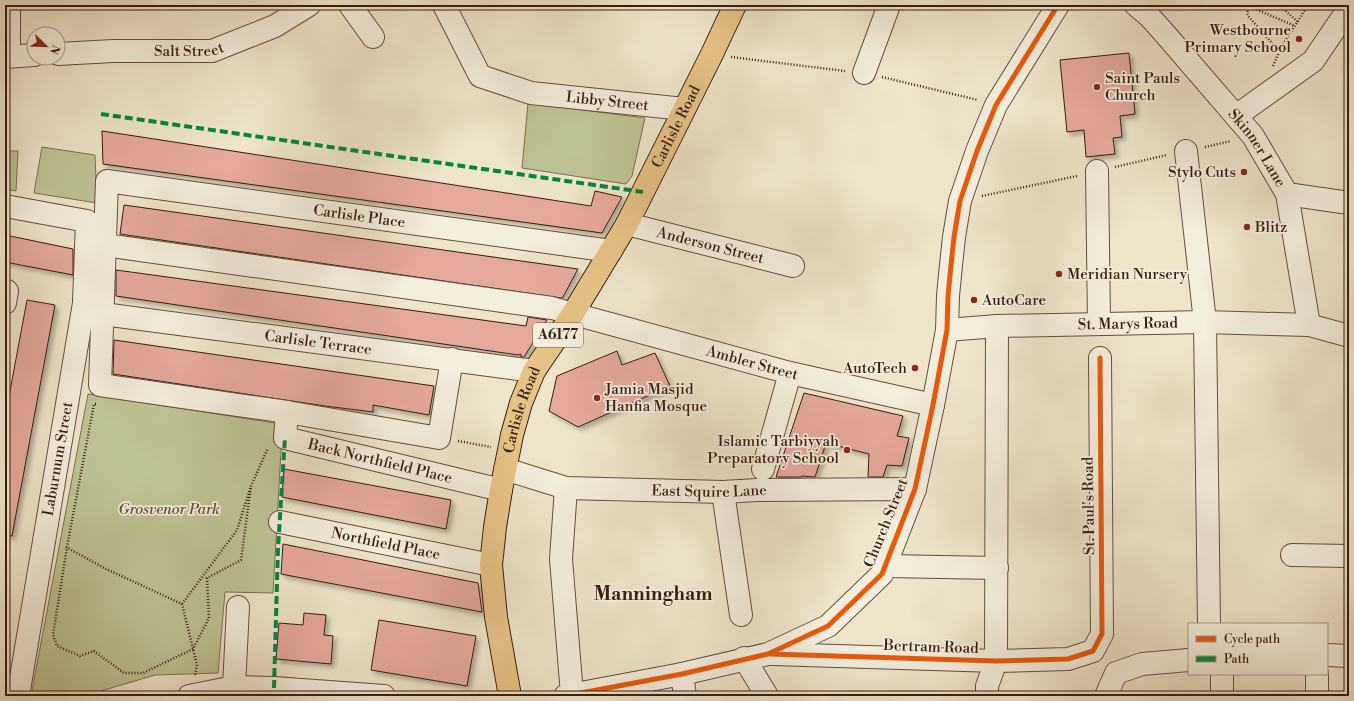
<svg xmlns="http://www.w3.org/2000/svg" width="1354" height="701" font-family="'Libre Bodoni',serif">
	<defs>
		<filter id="shadow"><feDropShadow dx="3.5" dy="3.5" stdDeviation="2" flood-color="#0004"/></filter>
	</defs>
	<rect width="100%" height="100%" fill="#eee5cb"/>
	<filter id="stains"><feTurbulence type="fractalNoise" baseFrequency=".005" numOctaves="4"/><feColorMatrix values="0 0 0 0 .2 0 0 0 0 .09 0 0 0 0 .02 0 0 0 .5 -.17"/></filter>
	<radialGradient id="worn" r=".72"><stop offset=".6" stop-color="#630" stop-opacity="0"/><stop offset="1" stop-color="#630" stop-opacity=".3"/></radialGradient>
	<!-- green -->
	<path fill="#bec394" stroke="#7c7052" d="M528,103L645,118L632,176L626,184L522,168Z
		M42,147L95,155L97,203L34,193Z
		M5,151H18L16,191L5,189Z
		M88,394L275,423L282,433L273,593L225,592L218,673L155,675L84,696H31Z"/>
	<!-- building -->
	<path fill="#e5a89d" stroke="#3a1c11" filter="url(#shadow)" d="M1129,53L1135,114L1120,116L1122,137L1113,138L1115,154L1086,157L1084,130L1067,132L1060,60Z
		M102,131L591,206L595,191L622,197L602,233L103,164Z
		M124,205L578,269L563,297L561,298L120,234Z
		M5,235L73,249V275L5,262Z
		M116,270L526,326L528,317L547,320L524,357H521V354L518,355L116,296Z
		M27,300L55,305L12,536L5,535V418Z
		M114,340L434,386L429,415L373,405V412L325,406L113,374Z
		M617,351L622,365L655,353L670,386L578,427L549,411L557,376Z
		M804,393L903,416L897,436L909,438L902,466L887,465L883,477H868L869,454L826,443L815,477L802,476L801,477H776Z
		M284,469L451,500L446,529L282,497Z
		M283,544L478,583L482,612L281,574Z
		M304,613L326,615L324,635L333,636L331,664L276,659L279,623L303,625Z
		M379,620L476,636L467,686L371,670Z"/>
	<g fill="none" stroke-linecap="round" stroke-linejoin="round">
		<!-- minor casing -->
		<g stroke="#674e40" stroke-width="24">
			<g id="minor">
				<path d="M9,5V56"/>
				<path d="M350,5L373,37"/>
				<path id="s1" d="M444,5L480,76L531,93L684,109"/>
				<path id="s2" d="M1136,5L1149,16L1166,35L1253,136L1287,194L1309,325"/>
				<path id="s3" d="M58,54L113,51H212L275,26L309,5"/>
				<path d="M5,57L34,55"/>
				<path d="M864,73L889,5"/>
				<path d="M1236,116L1313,61L1349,8"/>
				<path d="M1186,151L1205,322L1209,624"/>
				<path d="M1097,171L1099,324"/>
				<path d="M1287,194L1349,203"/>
				<path d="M5,206L87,221L84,303L18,696"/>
				<path id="s4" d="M627,224L793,266"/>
				<path id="s5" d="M105,245L552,308L790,373L933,405"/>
				<path d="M5,290L7,291L5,303"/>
				<path id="s6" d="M103,314L534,371"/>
				<path id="s7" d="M947,330L997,326L1205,322L1309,325L1349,336"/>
				<path id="s8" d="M452,359L439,438L287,412L100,385L107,181L611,251"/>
				<path id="s9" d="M287,412L285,438L501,490"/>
				<path id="s10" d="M505,469L566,488L723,492L757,490L915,489"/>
				<path d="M763,469L790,373"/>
				<path d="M566,488L561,559L572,695"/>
				<path d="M723,492L741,615"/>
				<path id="s11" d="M280,522L491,565"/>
				<path d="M1292,555L1349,556"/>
				<path d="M885,566L997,568"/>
				<path d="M773,654L996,661L1068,659L1093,651L1102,634L1100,358"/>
				<path d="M1327,655L1349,656"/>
				<path d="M744,658L767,696"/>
				<path d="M682,674L685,696"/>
				<path d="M1222,674V696"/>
				<path d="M234,687L238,607"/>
				<path d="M189,696L234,687L274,688L384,696"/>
				<path d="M565,696L682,674L768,654L828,626L882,574L915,489L933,405L947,330L948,296L951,265L954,237L960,201L977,151L996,105L1058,5"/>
				<path d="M987,696V686L996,661L997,326"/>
				<path d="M1106,696L1116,673L1142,664L1189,660"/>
				<path d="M1317,696V674"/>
			</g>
		</g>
		<!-- major casing -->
		<g stroke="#3a1c11" stroke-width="24">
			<g id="major">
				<path id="s12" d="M510,696L496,617L491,565L495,527L501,490L512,435L521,403L534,371L572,315L627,224L712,54L735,5"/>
			</g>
		</g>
		<!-- path -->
		<path stroke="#3a1c11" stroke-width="2.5" stroke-dasharray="1 2" stroke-linecap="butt" d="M1279,5L1298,22
			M1279,51L1249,17L1247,13L1249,8H1253L1295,26
			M731,57L845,71
			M1273,66L1281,48L1308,5
			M882,77L978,100
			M1205,147L1231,141
			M1115,167L1167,155
			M982,196L1077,176
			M96,404H94L67,547L53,635L57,646L80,656L94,651L124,673H143L193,649L209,618L207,578L241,560L251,486
			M458,441L491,447
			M66,547L104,568L182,604L197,665L195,675
			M182,604L237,530L251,486L268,448"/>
		<!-- minor -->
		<use href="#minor" stroke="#f4eedd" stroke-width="22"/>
		<!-- major -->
		<use href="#major" stroke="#e7c286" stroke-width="22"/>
		<!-- quiet -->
		<path stroke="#00873e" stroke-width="4" stroke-dasharray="8 4" stroke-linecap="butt" d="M101,114L643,192
			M274,688L278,548L285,438"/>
		<!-- cycleway casing -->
		<g stroke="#f4eedd" stroke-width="8">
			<path id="cycleway" d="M770,654L996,661L1068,659L1093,651L1102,634L1100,358
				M565,696L682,674L768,654L828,626L882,574L915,489L933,405L947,330L948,296L951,265L954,237L960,201L977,151L996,105L1058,5"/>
		</g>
		<!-- cycleway -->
		<use href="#cycleway" stroke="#e8590c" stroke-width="5"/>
	</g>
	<!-- markers -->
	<g fill="#8f2418" stroke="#f4eedd" stroke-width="1.5">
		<circle cx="1299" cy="39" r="4"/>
		<circle cx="1097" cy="87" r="4"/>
		<circle cx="1244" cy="172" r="4"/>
		<circle cx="1247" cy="227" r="4"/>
		<circle cx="1059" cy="274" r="4"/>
		<circle cx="974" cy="300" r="4"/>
		<circle cx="915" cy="368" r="4"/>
		<circle cx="597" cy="398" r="4"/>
		<circle cx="847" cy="450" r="4"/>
	</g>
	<g text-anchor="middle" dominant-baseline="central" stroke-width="3.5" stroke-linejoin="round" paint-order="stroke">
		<!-- shield labels -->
		<rect fill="#f4eedd" stroke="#725b4e" stroke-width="1" x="533" y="323" width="50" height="24" rx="3"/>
		<g font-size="14" font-weight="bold" fill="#3a1c11">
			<text x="558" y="335">A6177</text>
		</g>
		<!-- poi labels -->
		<g font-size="15" fill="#3a1c11" stroke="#f4eedd" text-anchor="start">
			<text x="1291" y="30" text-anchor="end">Westbourne<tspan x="1291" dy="17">Primary School</tspan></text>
			<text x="1105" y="78">Saint Pauls<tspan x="1105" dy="17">Church</tspan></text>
			<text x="1236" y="172" text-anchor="end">Stylo Cuts</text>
			<text x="1255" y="227">Blitz</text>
			<text x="1067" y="274">Meridian Nursery</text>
			<text x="982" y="300">AutoCare</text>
			<text x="907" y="368" text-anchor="end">AutoTech</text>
			<text x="605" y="389">Jamia Masjid<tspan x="605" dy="17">Hanfia Mosque</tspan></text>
			<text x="839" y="441" text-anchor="end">Islamic Tarbiyyah<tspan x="839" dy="17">Preparatory School</tspan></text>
		</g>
		<!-- street labels -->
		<g font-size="15" fill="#3a1c11" stroke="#f4eedd">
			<text stroke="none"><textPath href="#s3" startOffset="131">Salt Street</textPath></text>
			<text stroke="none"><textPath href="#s1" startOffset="210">Libby Street</textPath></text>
			<text stroke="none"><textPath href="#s12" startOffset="615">Carlisle Road</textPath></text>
			<text stroke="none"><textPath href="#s2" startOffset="188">Skinner Lane</textPath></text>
			<text stroke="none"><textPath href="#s8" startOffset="882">Carlisle Place</textPath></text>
			<text stroke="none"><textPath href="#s4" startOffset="86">Anderson Street</textPath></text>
			<text stroke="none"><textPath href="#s7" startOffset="181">St. Marys Road</textPath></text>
			<text stroke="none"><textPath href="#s6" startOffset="217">Carlisle Terrace</textPath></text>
			<text stroke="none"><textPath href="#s5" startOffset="659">Ambler Street</textPath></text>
			<text stroke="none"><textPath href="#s12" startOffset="291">Carlisle Road</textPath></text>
			<text transform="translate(58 459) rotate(-80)">Laburnum Street</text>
			<text stroke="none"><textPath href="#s9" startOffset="124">Back Northfield Place</textPath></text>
			<text stroke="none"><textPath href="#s10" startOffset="207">East Squire Lane</textPath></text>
			<text transform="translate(1089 506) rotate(-91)">St. Paul's Road</text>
			<text transform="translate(886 523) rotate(-68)">Church Street</text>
			<text stroke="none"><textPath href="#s11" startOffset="108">Northfield Place</textPath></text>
			<text transform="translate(931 647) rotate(2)">Bertram Road</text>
		</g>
		<!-- park labels -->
		<g font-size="15" font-style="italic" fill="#624e38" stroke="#f4eedd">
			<text x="169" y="509">Grosvenor Park</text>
		</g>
		<!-- district labels -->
		<g font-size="19" font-weight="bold" fill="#3a1c11" stroke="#f4eedd">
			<text x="653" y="594">Manningham</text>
		</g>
	</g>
	<!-- margin -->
	<rect width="1354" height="701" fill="none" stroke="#eee5cb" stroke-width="20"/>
	<rect x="6" y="6" width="1342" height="689" fill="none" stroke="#3a1c11" stroke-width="2"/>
	<rect x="10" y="10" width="1334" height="681" fill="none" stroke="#3a1c11"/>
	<!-- legend -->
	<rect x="1188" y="623" width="140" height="52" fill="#f4eedd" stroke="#aa9a8b"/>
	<rect x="1196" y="636" width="20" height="6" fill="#e8590c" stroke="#aa9a8b"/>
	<text x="1224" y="643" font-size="12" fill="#3a1c11">Cycle path</text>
	<rect x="1196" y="656" width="20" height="6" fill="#00873e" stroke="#aa9a8b"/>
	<text x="1224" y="663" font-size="12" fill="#3a1c11">Path</text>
	<!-- north arrow -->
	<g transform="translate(46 46) rotate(113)"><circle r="19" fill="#f4eedd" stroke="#aa9a8b"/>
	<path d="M0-3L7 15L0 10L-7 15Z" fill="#8f2418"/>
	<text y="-6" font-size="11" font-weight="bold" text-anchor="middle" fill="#3a1c11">N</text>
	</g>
	<rect width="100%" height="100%" filter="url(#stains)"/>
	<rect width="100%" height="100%" fill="url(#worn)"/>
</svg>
